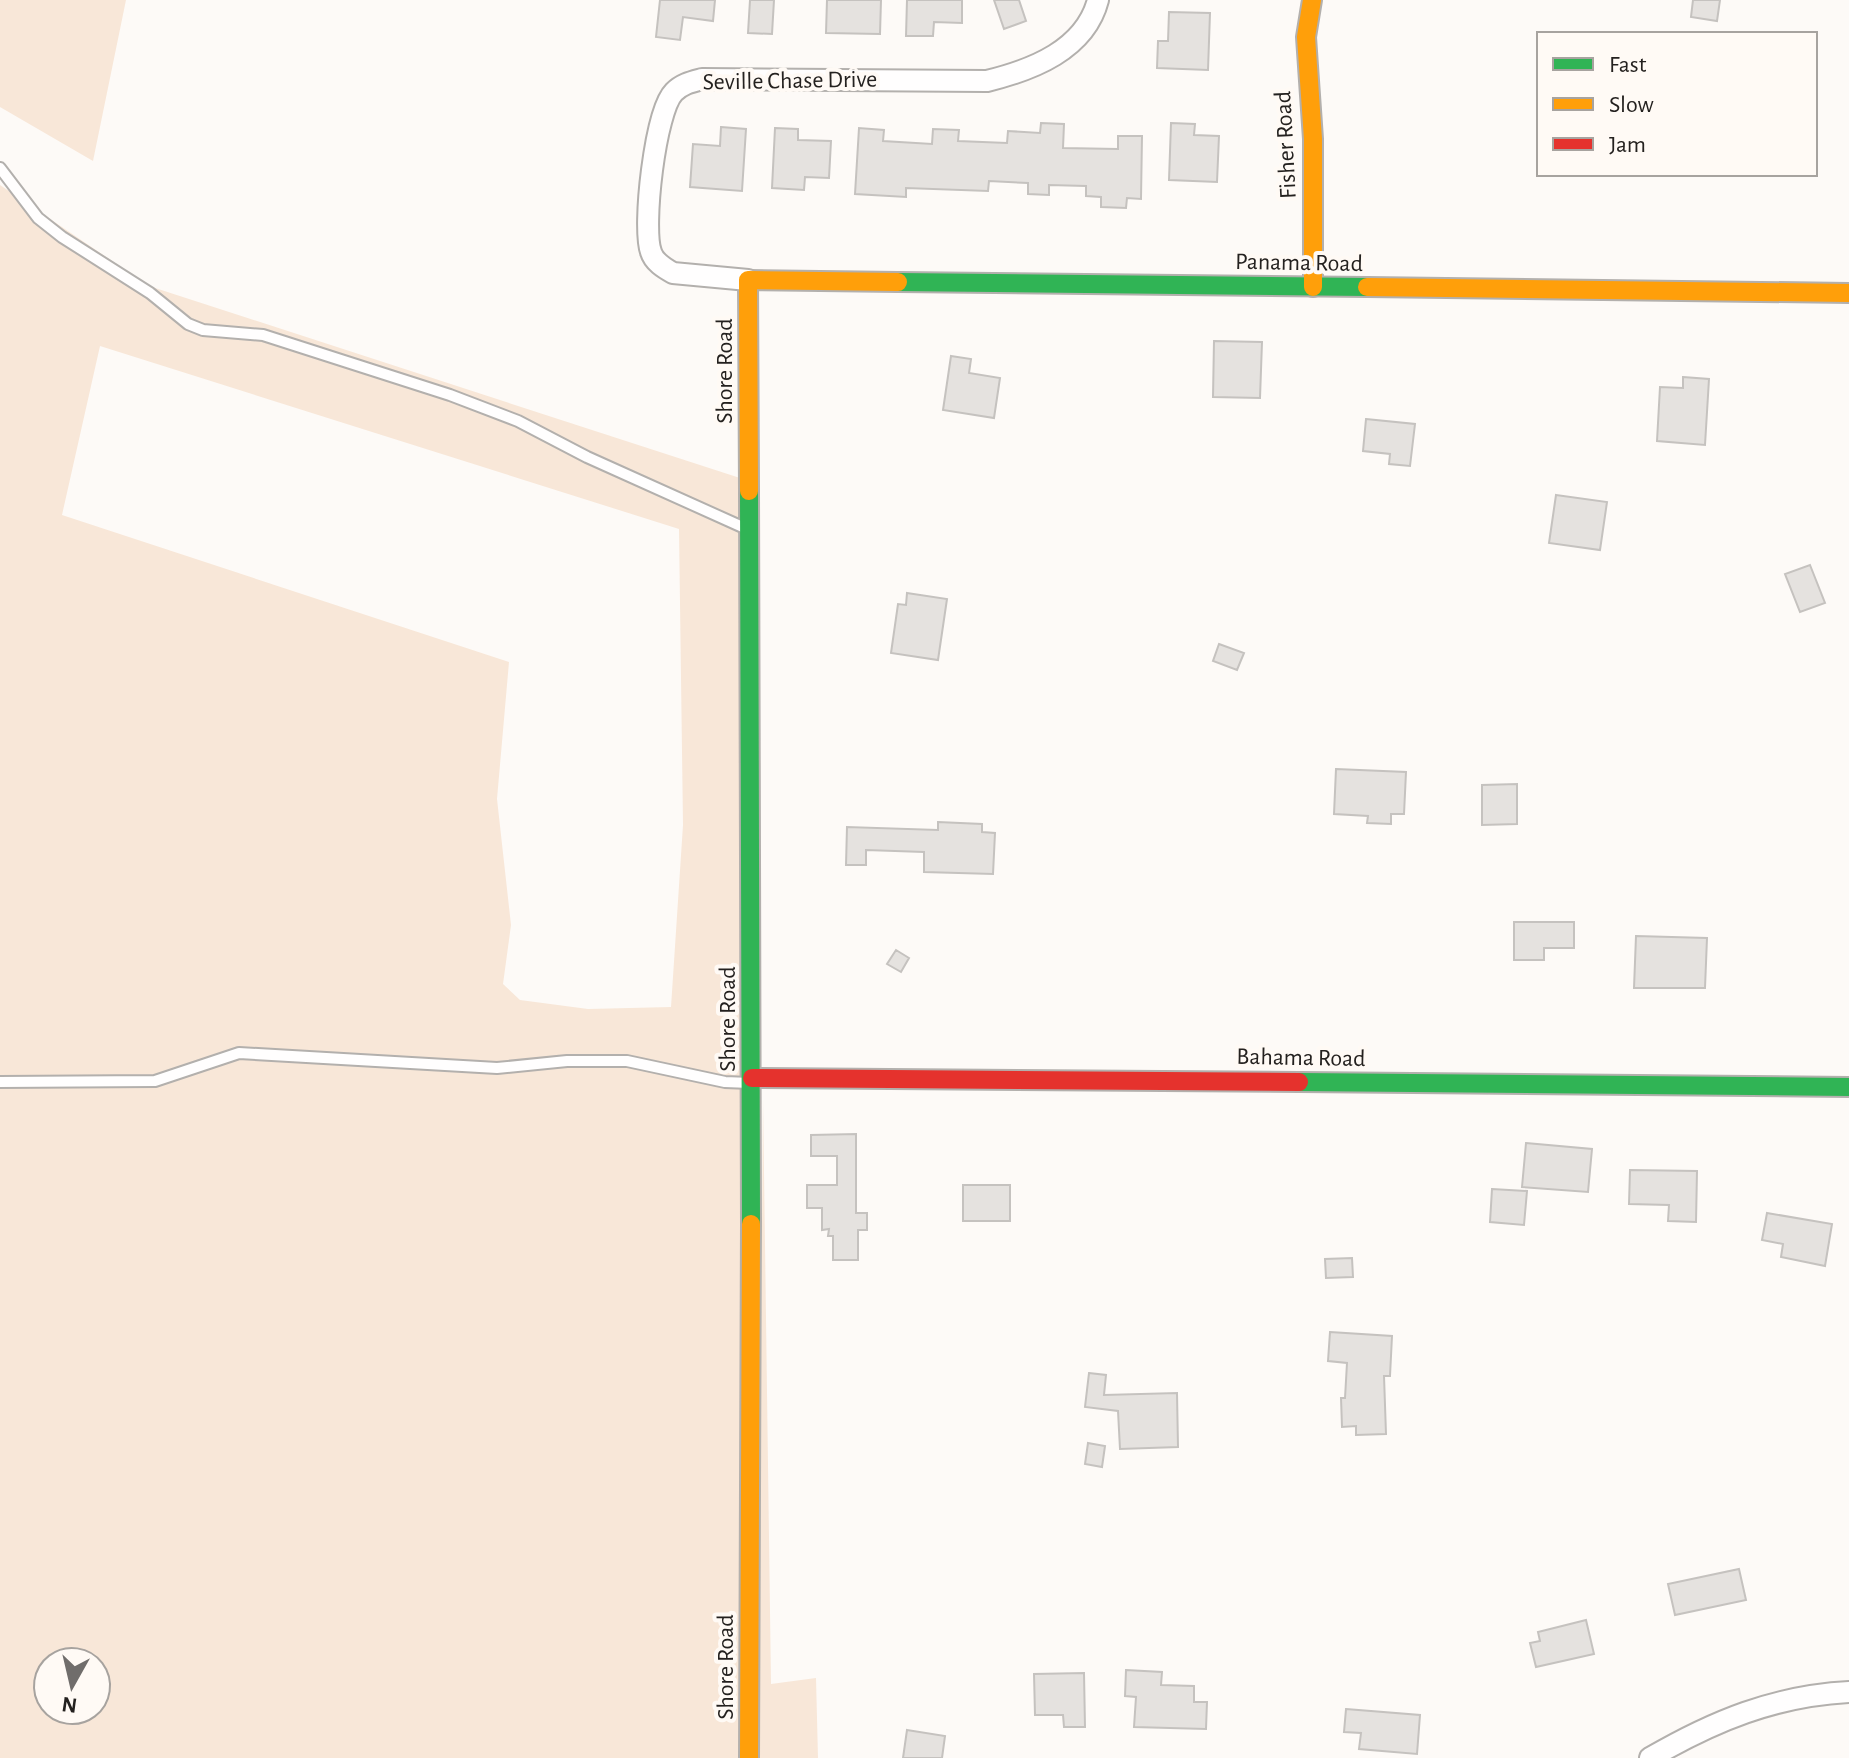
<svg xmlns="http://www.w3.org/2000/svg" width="1849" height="1758" font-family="'Alegreya Sans',sans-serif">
	<rect width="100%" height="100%" fill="#fdfaf7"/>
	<!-- green -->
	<path fill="#f8e7d8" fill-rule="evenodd" d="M0,0H126L93,161L0,107Z
		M0,185L149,286L740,478V1758H0ZM100,346L679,529L683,825L671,1007L588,1009L520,1000L503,984L511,925L497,799L509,662L62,515ZM48,1662H96V1710H48Z
		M763,1098L771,1684L816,1678L818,1758H758Z"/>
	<!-- building -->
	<path fill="#e5e2df" stroke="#c5c2bf" stroke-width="2" d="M660,0H715L713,21L683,17L680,40L656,37Z
		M750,0H774L772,34L748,33Z
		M827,0H881L880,34L826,33Z
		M907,0H962V23L934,22L933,36H906Z
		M994,0H1019L1026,21L1004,29Z
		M1693,0H1720L1717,21L1691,17Z
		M1169,12L1210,13L1208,70L1157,68L1158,41H1168Z
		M1041,123L1064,124L1063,148L1118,149V136H1142L1141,199L1127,198L1126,208L1101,207V197L1086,196V186L1049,185V195L1028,194V183L989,181L988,191L906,188V197L855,194L859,128L884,130L883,141L932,144L933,129L959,130L958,141L1007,143L1008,131L1040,133Z
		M1171,123L1195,124L1194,135L1219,136L1217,182L1169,180Z
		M721,127L746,129L742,191L690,187L693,144L720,146Z
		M775,128L798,129V140L831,141L829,178L805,177L804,190L772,188Z
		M1214,341L1262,342L1260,398L1213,397Z
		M951,356L971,359L969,373L1000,378L994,418L943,410Z
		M1683,377L1709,379L1705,445L1657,441L1660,387L1683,388Z
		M1366,419L1415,424L1410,466L1389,464L1390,454L1363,451Z
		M1556,495L1607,502L1600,550L1549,543Z
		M1810,565L1825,603L1800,612L1785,574Z
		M907,593L947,599L938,660L891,653L898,604L906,605Z
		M1219,644L1244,653L1237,670L1213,661Z
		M1336,769L1406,772L1404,814H1391V824L1367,823L1368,816L1334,814Z
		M1517,784V824L1482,825V785Z
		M938,822L982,824V832L995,833L993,874L924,872V852L866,850V865H846L847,827L938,830Z
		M1514,922H1574V948H1544V960H1514Z
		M1636,936L1707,938L1705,988H1634Z
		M896,950L909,958L901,972L887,964Z
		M856,1134V1213H867V1230H858V1260H833V1236H828L829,1229L822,1230V1208H807V1185H837V1156H811V1135Z
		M1526,1143L1592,1149L1588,1192L1522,1187Z
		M1630,1170L1697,1171L1696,1222L1668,1221L1669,1205L1629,1204Z
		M963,1185H1010V1221H963Z
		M1492,1189L1527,1191L1524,1225L1490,1222Z
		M1767,1213L1832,1224L1825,1266L1781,1257L1783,1244L1762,1240Z
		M1352,1258L1353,1277L1326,1278L1325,1259Z
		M1330,1332L1392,1336L1390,1376H1384L1386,1434L1356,1435V1426L1342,1427L1341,1398H1345L1347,1363L1328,1361Z
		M1089,1373L1106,1375L1104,1395L1177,1393L1178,1447L1120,1449L1118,1411L1085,1407Z
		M1088,1443L1105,1446L1102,1467L1085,1464Z
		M1739,1569L1746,1600L1675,1615L1668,1584Z
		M1586,1620L1594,1654L1536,1667L1530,1643L1540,1641L1538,1632Z
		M1126,1670L1162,1672L1161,1685L1194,1686V1702H1207L1206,1729L1134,1727L1136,1697L1125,1696Z
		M1084,1673L1085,1727H1064L1063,1715H1035L1034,1674Z
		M1346,1709L1420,1715L1417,1754L1359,1749L1361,1733L1344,1732Z
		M907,1730L945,1736L942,1758H903Z"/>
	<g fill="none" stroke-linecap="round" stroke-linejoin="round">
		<!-- lane casing -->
		<g stroke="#b3b0ad" stroke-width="14">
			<path id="lane" d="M0,168L38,218L62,237L150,293L188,324L203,330L263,335L450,395L518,421L587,457L747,529
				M0,1082L155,1081L239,1053L497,1068L567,1061H627L725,1082L750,1083"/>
		</g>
		<!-- street casing -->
		<g stroke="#b3b0ad" stroke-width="24">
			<path id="street" d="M748,280L673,273C664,268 654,262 651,252C642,228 655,111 674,92C682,84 691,82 702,79L987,81C1032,70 1085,50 1098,0
				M1650,1758C1714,1721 1774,1696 1849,1692"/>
		</g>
		<!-- fast casing -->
		<g stroke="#b3b0ad" stroke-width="22">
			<path id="fast" d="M898,282L1367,287
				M749,491L751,1224
				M1299,1082L1849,1087"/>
		</g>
		<!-- slow casing -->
		<g stroke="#b3b0ad" stroke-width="22">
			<path id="slow" d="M1312,0L1306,37L1313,139V287
				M1367,287L1849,293
				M749,491L748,280L898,282
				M749,1758L751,1224"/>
		</g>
		<!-- jam casing -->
		<g stroke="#b3b0ad" stroke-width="22">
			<path id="jam" d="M752,1078L1299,1082"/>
		</g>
		<!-- lane -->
		<use href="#lane" stroke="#fffefe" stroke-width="10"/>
		<!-- street -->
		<use href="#street" stroke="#fffefe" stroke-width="20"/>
		<!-- fast -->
		<use href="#fast" stroke="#30b455" stroke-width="18"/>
		<!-- slow -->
		<use href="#slow" stroke="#ff9f0a" stroke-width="18"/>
		<!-- jam -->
		<use href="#jam" stroke="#e5322d" stroke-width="18"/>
	</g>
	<g text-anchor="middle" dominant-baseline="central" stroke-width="8" stroke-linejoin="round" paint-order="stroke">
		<!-- street labels -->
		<g font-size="24" fill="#24211f" stroke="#fffaf5">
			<text transform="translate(790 81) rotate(-1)">Seville Chase Drive</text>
			<text transform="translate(1286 145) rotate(-93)">Fisher Road</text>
			<text transform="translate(1299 263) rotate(1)">Panama Road</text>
			<text transform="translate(725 371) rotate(-90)">Shore Road</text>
			<text transform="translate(728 1019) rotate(-90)">Shore Road</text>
			<text transform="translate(1301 1058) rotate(1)">Bahama Road</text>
			<text transform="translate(726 1667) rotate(-90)">Shore Road</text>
		</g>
	</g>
	<!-- legend -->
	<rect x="1537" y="32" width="280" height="144" fill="#fffaf5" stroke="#a7a39f" stroke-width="2"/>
	<rect x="1553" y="58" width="40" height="12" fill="#30b455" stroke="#a7a39f" stroke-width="2"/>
	<text x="1609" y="72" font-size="24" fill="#24211f">Fast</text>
	<rect x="1553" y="98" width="40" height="12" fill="#ff9f0a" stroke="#a7a39f" stroke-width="2"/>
	<text x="1609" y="112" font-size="24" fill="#24211f">Slow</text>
	<rect x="1553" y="138" width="40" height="12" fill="#e5322d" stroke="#a7a39f" stroke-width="2"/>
	<text x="1609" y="152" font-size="24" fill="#24211f">Jam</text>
	<!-- north arrow -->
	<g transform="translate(72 1686) rotate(188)"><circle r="38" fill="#fffaf5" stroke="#a7a39f" stroke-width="2"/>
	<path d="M0-6L14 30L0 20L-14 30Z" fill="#706d6b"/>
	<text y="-12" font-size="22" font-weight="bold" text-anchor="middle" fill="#24211f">N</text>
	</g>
</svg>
